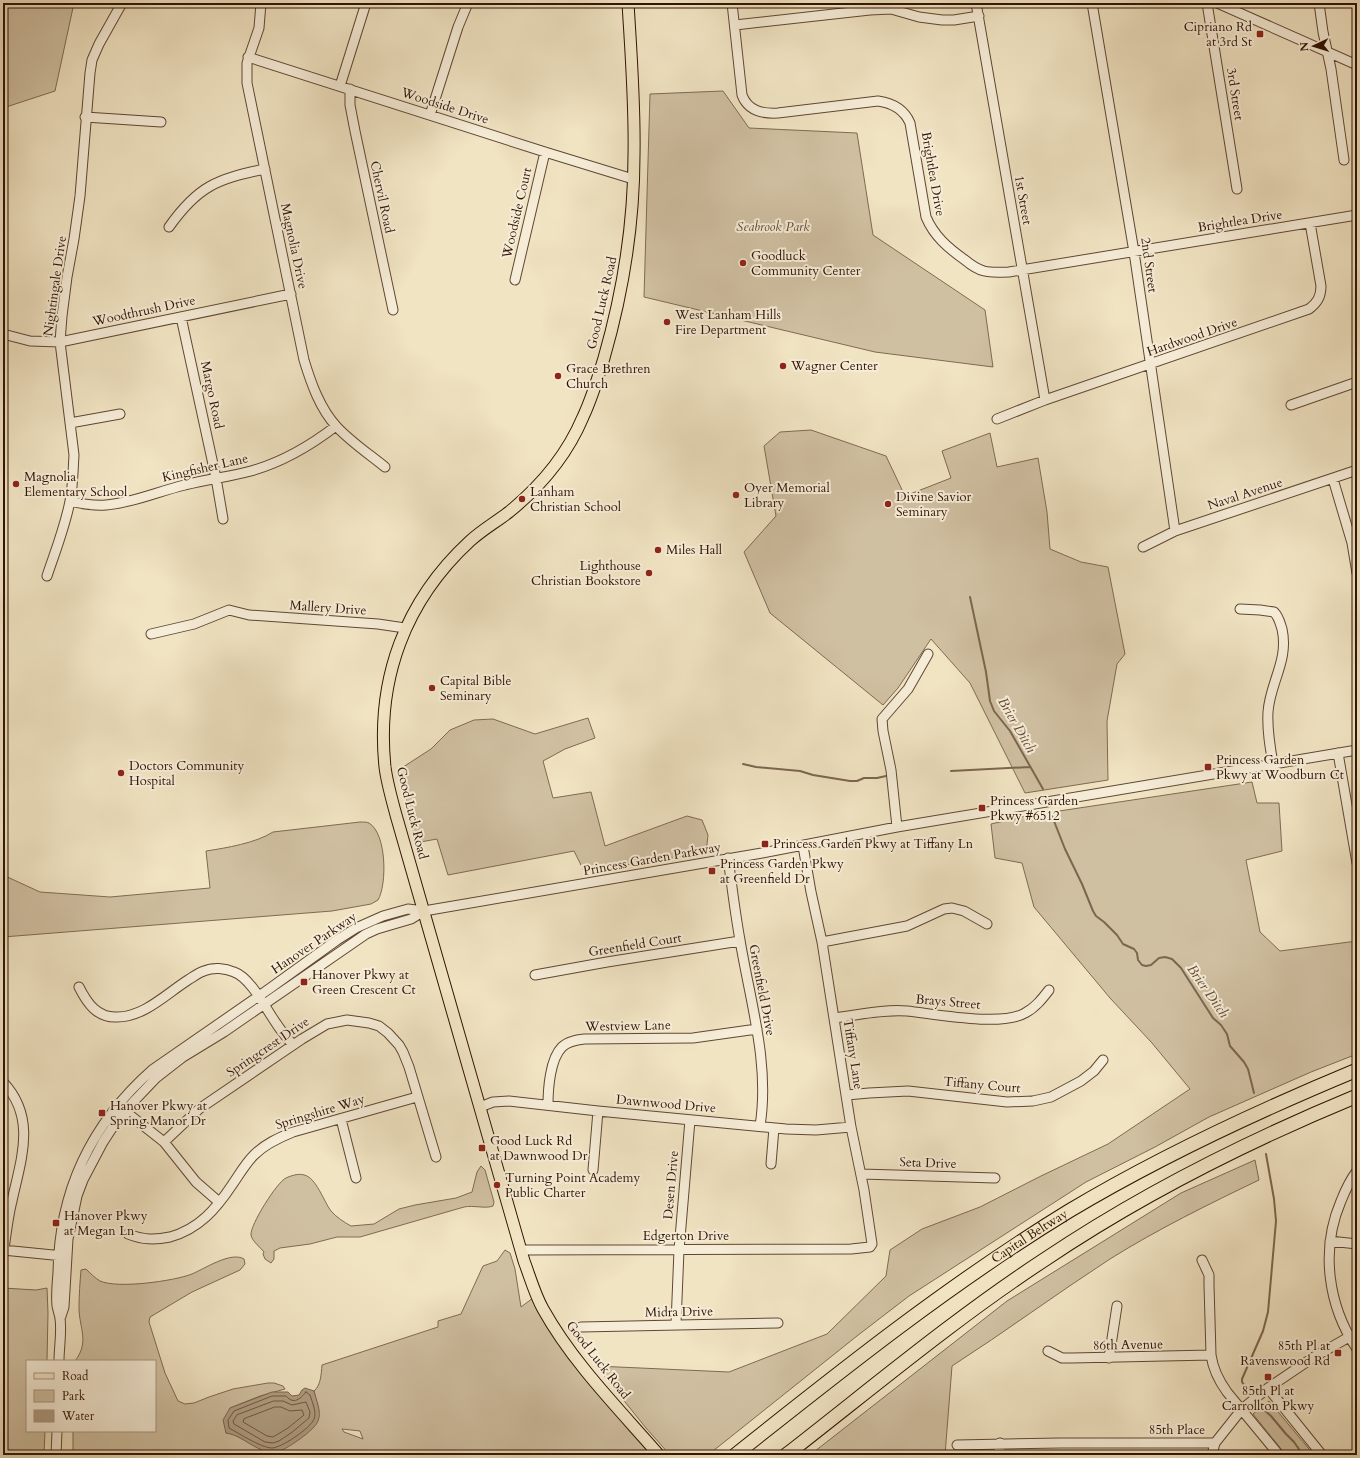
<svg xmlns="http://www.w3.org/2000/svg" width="1360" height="1458" font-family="Cardo,serif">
	<rect width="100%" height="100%" fill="#f1e4c3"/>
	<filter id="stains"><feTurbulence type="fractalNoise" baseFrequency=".005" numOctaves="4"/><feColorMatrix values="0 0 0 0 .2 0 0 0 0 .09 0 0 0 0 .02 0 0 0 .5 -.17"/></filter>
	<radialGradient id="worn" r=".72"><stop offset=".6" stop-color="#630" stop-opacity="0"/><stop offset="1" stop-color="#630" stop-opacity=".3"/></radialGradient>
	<!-- green -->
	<path fill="#d0c0a2" stroke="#806a52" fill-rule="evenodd" d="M3,3H74L55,91L3,108Z
		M723,91L749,128L857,133L873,235L985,310L993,367L875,352L644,297L650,94Z
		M811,430L886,456L905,496L951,478L942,451L990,433L997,467L1038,458L1047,512L1050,549L1081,562L1108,567L1125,654L1117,664L1107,721L1108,780L1025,793L970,683L931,639L898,688L883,705L770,613L744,552L776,516L764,446L780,432Z
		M588,718L595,738L565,749L543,761L553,798L591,792L605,846L687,816L702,820L708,835L706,853L584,871L574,851L448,875L437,839L415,843L400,769L431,749L450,730L474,720L493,719L535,734Z
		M1252,782L1257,803H1279L1282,851L1246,860L1260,932L1280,951L1357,941V1054L1311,1072L1209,1117L1155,1147L1086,1182L909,1296L857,1336L708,1455H670L646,1428L596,1366L729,1372L827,1334L886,1276L890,1250L922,1229L980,1207L1041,1176L1108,1144L1190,1089L1152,1043L1110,998L1034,907L1022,863L995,858L991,824L1026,816Z
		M360,822C363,822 367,822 369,823C387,834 387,885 378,900L371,904L332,911L3,937V875L40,892L110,897L210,888L206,851C226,848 256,843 273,832Z
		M1255,1160L1259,1180C1209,1204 1158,1229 1110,1259C1056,1294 1005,1332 952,1366L945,1455H810L1007,1301L1181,1193Z
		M481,1166L485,1170L494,1202L493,1206C486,1209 473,1205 464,1207L360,1237H337L310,1244L280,1248L274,1251V1259L271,1263L265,1259L263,1254L264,1252C260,1247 252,1241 251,1235C250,1225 277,1182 286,1178C290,1176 299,1173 304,1175C316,1177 324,1202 331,1211C336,1217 344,1222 351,1226L374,1224L399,1209L415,1205L456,1198L472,1192L477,1172Z
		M505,1250L510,1253L515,1269L521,1307L537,1295L542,1308L659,1455H73V1431H155V1361H75C90,1341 79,1329 79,1307C79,1295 80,1282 81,1270L86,1269C90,1273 95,1278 100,1281C118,1289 174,1281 192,1274C204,1269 231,1251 244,1259L245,1264L240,1270L192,1292L150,1317L149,1322L165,1373L178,1401L185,1404L194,1403L209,1397L233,1389L268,1383H274L283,1386L285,1389L260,1396L230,1408L226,1433L233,1434L262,1450L319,1412L314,1391C321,1385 321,1375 322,1365L438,1327V1321L461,1314L483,1266L497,1261ZM342,1429L360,1431L363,1439L344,1432Z
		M3,1288L36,1290L47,1288L48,1313L47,1361H27V1431H45L44,1455H3Z
		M1269,1401L1314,1455H1286L1253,1414Z"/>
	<!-- water -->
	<path fill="#af9d82" stroke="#7c664f" d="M305,1388L314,1391C316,1400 322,1412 318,1421C315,1430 288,1448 280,1451C274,1453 267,1452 262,1450C249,1445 240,1435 226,1433L223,1420L230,1408L272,1392H288L292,1396L299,1395L302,1390Z"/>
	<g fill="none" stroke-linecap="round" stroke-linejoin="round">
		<!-- shore -->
		<path stroke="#705842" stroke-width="1" d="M306,1392L310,1395C312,1402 317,1412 314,1419C311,1428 280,1449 271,1448C260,1447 240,1434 229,1428L228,1420L234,1411L272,1396H286C294,1405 300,1399 306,1392Z
			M274,1401H283L292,1405L306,1402L310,1412L309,1418L291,1433L279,1441L273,1443L265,1442L234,1424L233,1421L237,1415Z
			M275,1407H281L290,1411L302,1410L304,1415L288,1428L273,1437L267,1436L243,1422L244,1419Z"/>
		<!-- stream -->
		<path stroke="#7c664f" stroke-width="2" d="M970,597L986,672L990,701L994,711L1010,731L1043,789
			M743,764L756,767L800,771L813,775L850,781H857L864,778H877L886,776
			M951,771L1030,767
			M1052,816L1065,849L1082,884L1093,911L1096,916L1104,922L1117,935L1123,944L1134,949L1137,953L1138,960L1142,965L1146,966L1151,965L1159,958L1165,957L1172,959L1181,968L1213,1018L1221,1025L1227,1034L1230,1046L1244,1062L1248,1069L1254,1093
			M1248,1390L1242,1382V1379L1263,1331L1268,1312L1276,1221L1274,1199L1266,1154
			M1262,1408L1271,1416L1286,1434L1294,1442L1303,1455"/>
		<!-- minor casing -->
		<g stroke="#604733" stroke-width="11">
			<path id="minor" d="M261,3L259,28L247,63V83L304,360C311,383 320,409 337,427C351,442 369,454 385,467
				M732,3L742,95C748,111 762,114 778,113L878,101C892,103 904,109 910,123L926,217C934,236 948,248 965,260C971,265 976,269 984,271C992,273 1000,272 1009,272L1357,215
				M976,3L1045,400
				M1092,3L1134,252L1175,531
				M1207,3L1237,189
				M1217,3L1357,65
				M1319,3L1323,32L1331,69L1344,160
				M735,25L870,10L891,9L919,17L942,20H954L979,16
				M248,57L545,152L633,179
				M340,86L366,3
				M350,89V105L355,131L393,310
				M430,115L458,27L468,3
				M85,117L161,122
				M169,227C198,186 217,179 265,169
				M515,280L545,152
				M181,317L216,478L223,519
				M3,334L30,341L60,342L291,294
				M1291,405L1357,382
				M997,419L1045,400L1309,309C1317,303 1321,297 1321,286L1310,223
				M70,423L120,414
				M1333,479L1352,543L1357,573
				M70,501C82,504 93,506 106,505C133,503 159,491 185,485C207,479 229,477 251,471C283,462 310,446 336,426
				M1143,547L1175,531L1357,470
				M47,576C55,552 65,527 70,501C73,486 73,470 74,455L60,342L62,316L67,277L74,239L80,196L90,73L92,60L99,44L122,3
				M1240,609L1260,610L1274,612C1279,617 1280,623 1282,629C1289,661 1270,682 1268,712C1267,730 1270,747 1273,764
				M151,634L194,624L229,610L249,615L378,624L405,628
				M1338,753L1357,863
				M897,827L891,770L883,731L882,719L908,689L928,654
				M728,858C732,886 735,913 740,940C750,1001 770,1064 760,1126
				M822,942L907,926L944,909L952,908L964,911L987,924
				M535,975L607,962L740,941
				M79,987C87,1003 97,1018 117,1017C144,1017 166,994 188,980C193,977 198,973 204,971C213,967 225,968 234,972C251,978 266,1009 276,1023C281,1031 287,1038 293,1045
				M834,1018C859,1015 883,1009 907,1011C935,1014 1002,1027 1025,1013C1035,1008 1042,999 1049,990
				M3,1082C37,1118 21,1159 12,1201C8,1217 6,1234 4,1250
				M847,1095L869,1093L908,1091L1007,1102L1033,1101L1051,1097L1081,1081L1094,1071L1103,1060
				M548,1105C548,1089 550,1059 562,1047C568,1041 577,1040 585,1039L693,1038L757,1029
				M480,1107L493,1102L509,1101L598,1111L786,1129L816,1130L851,1127
				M121,1108L164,1142L196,1182L219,1202
				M341,1119L356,1178
				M164,1142L199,1109L302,1039L327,1024L347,1020L369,1023L379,1026L388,1033L399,1045L403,1052L409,1067L436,1157
				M771,1164L774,1128
				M593,1170L598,1111
				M1357,1171C1350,1180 1345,1191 1341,1201C1320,1250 1328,1306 1357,1349
				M861,1174L995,1178
				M128,1234C143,1240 155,1240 170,1237C199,1229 216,1209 232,1185C239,1175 245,1164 254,1155C265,1144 278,1138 293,1132L417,1097
				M1330,1241L1357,1244
				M3,1250L63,1256
				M521,1250L851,1249L870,1247L872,1244L864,1190L851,1127L822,942L811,892L803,846
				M1202,1260L1209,1275V1285L1211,1355C1213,1369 1219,1381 1227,1392L1279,1455
				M60,1319L64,1307L68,1239L77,1196L83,1180L103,1142L118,1119L136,1099L156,1078L183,1057L224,1032L366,934L377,929L411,919L424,911L762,853L897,827L1357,750
				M676,1324L679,1250L690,1120
				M581,1327L778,1323
				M1048,1351L1062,1358H1072L1211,1355
				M1109,1358L1117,1306
				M59,1361C59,1347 62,1332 60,1318C59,1314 58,1310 57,1306C56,1296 57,1284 58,1273C59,1191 91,1124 152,1070L269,989L337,940L356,928L383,916L408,909L424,911
				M1268,1388L1322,1455
				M957,1445L1060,1443H1215
				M56,1455L57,1431
				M999,1455L1000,1443
				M1212,1455L1215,1443L1242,1409L1268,1388L1314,1357L1349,1337L1357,1334"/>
		</g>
		<!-- major casing -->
		<g stroke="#301303" stroke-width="13">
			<path id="major" d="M628,3C631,54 635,104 634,155C634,224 623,292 604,358C598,378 592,398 583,417C567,455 541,486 509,512C496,522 482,530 470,541C405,601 376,679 385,767C387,783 392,800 396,815L524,1261C530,1277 535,1295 543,1309C573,1363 619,1409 659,1455"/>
		</g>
		<!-- highway casing -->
		<g stroke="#301303" stroke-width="15">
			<g id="highway">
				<path id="s1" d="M735,1455C843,1369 951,1283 1069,1211C1161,1156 1258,1111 1357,1070"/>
				<path d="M786,1455C871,1389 954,1319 1044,1260C1142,1194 1248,1141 1357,1096"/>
			</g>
		</g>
		<!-- minor -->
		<use href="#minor" stroke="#f6edd8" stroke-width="9"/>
		<!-- major -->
		<use href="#major" stroke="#f1e4c3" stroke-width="11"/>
		<!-- highway -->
		<use href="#highway" stroke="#f1e4c3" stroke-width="13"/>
	</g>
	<!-- markers -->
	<g fill="#8f2418" stroke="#f6edd8" stroke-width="1.5">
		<rect x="1256" y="30" width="8" height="8" rx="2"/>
		<circle cx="743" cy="263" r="4"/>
		<circle cx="667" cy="322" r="4"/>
		<circle cx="783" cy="366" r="4"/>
		<circle cx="558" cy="376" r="4"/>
		<circle cx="16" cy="484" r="4"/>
		<circle cx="736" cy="495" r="4"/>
		<circle cx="522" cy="499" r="4"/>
		<circle cx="888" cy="504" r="4"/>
		<circle cx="658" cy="550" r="4"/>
		<circle cx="649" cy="573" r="4"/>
		<circle cx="432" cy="688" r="4"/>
		<rect x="1204" y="763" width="8" height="8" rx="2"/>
		<circle cx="121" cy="773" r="4"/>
		<rect x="978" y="804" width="8" height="8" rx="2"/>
		<rect x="761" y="840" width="8" height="8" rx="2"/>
		<rect x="708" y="867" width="8" height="8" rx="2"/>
		<rect x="300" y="978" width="8" height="8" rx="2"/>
		<rect x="98" y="1109" width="8" height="8" rx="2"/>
		<rect x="478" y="1144" width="8" height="8" rx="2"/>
		<circle cx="497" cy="1185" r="4"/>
		<rect x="52" y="1219" width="8" height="8" rx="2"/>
		<rect x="1334" y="1349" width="8" height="8" rx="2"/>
		<rect x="1264" y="1373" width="8" height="8" rx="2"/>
	</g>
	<g text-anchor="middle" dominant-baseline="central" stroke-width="4" stroke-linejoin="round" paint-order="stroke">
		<!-- poi labels -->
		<g font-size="13" fill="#301303" stroke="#f6edd8" text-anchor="start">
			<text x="1252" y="27" text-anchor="end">Cipriano Rd<tspan x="1252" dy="15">at 3rd St</tspan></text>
			<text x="751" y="256">Goodluck<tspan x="751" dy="15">Community Center</tspan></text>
			<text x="675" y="315">West Lanham Hills<tspan x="675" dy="15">Fire Department</tspan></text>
			<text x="791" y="366">Wagner Center</text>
			<text x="566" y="369">Grace Brethren<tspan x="566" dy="15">Church</tspan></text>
			<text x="24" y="477">Magnolia<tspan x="24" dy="15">Elementary School</tspan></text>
			<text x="744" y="488">Oyer Memorial<tspan x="744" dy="15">Library</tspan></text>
			<text x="530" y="492">Lanham<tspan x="530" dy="15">Christian School</tspan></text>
			<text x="896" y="497">Divine Savior<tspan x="896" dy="15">Seminary</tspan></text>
			<text x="666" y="550">Miles Hall</text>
			<text x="641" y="566" text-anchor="end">Lighthouse<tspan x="641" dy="15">Christian Bookstore</tspan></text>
			<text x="440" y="681">Capital Bible<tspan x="440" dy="15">Seminary</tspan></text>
			<text x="1216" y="760">Princess Garden<tspan x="1216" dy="15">Pkwy at Woodburn Ct</tspan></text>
			<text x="129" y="766">Doctors Community<tspan x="129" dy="15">Hospital</tspan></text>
			<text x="990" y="801">Princess Garden<tspan x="990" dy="15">Pkwy #6512</tspan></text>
			<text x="773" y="844">Princess Garden Pkwy at Tiffany Ln</text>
			<text x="720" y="864">Princess Garden Pkwy<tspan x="720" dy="15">at Greenfield Dr</tspan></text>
			<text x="312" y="975">Hanover Pkwy at<tspan x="312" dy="15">Green Crescent Ct</tspan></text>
			<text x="110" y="1106">Hanover Pkwy at<tspan x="110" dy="15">Spring Manor Dr</tspan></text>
			<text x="490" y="1141">Good Luck Rd<tspan x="490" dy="15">at Dawnwood Dr</tspan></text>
			<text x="505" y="1178">Turning Point Academy<tspan x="505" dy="15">Public Charter</tspan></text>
			<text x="64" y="1216">Hanover Pkwy<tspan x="64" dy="15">at Megan Ln</tspan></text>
			<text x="1330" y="1346" text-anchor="end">85th Pl at<tspan x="1330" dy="15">Ravenswood Rd</tspan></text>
			<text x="1268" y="1391" text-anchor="middle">85th Pl at<tspan x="1268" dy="15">Carrollton Pkwy</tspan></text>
		</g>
		<!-- street labels -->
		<g font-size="13" fill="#301303" stroke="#f6edd8">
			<text transform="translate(1235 94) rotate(81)">3rd Street</text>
			<text transform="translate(445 106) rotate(18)">Woodside Drive</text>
			<text transform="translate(933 174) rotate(80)">Brightlea Drive</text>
			<text transform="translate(382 197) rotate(78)">Chervil Road</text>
			<text transform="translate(1023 200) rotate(80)">1st Street</text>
			<text transform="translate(517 213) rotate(-77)">Woodside Court</text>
			<text transform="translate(1240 221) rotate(-9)">Brightlea Drive</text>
			<text transform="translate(294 246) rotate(78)">Magnolia Drive</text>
			<text transform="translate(1149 265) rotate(82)">2nd Street</text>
			<text transform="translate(55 286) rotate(-82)">Nightingale Drive</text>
			<text transform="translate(602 303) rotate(-77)">Good Luck Road</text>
			<text transform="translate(144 311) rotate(-12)">Woodthrush Drive</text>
			<text transform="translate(1192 337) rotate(-19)">Hardwood Drive</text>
			<text transform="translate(212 395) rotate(78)">Margo Road</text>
			<text transform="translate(205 468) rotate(-13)">Kingfisher Lane</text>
			<text transform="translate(1245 494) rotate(-18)">Naval Avenue</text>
			<text transform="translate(328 608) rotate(4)">Mallery Drive</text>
			<text transform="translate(412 813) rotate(76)">Good Luck Road</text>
			<text transform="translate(652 859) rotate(-10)">Princess Garden Parkway</text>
			<text transform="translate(314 943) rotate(-34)">Hanover Parkway</text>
			<text transform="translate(635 945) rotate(-9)">Greenfield Court</text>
			<text transform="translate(762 990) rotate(79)">Greenfield Drive</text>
			<text transform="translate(948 1002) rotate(5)">Brays Street</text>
			<text transform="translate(628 1026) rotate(-1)">Westview Lane</text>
			<text transform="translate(268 1047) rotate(-34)">Springcrest Drive</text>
			<text transform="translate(853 1054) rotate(81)">Tiffany Lane</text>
			<text transform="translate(982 1085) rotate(5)">Tiffany Court</text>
			<text transform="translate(666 1104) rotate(5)">Dawnwood Drive</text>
			<text transform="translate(320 1112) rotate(-17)">Springshire Way</text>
			<text transform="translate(928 1163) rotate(2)">Seta Drive</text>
			<text transform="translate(671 1185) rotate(-85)">Desen Drive</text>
			<text x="686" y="1236">Edgerton Drive</text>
			<text stroke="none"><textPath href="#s1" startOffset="367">Capital Beltway</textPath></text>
			<text transform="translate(679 1312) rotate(-1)">Midra Drive</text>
			<text transform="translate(1128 1345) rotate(-1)">86th Avenue</text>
			<text transform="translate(598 1360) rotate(52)">Good Luck Road</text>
			<text x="1177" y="1430">85th Place</text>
		</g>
		<!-- park labels -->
		<g font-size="13" font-style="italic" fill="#604733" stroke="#f6edd8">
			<text x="773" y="227">Seabrook Park</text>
		</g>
		<!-- water labels -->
		<g font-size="14" font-style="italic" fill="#634a36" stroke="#f6edd8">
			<text transform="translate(1017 725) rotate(60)">Brier Ditch</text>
			<text transform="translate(1208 991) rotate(55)">Brier Ditch</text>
		</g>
	</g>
	<!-- margin -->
	<rect width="1360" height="1458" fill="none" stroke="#f1e4c3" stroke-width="16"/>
	<rect x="4" y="4" width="1352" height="1450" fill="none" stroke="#301303" stroke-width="2"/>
	<rect x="8" y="8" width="1344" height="1442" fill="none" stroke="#301303"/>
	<!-- legend -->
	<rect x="26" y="1360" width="130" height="72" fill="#f6edd8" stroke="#a79683"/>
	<rect x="34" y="1373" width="20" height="6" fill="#f1e4c3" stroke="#a79683"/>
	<text x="62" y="1380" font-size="12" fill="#301303">Road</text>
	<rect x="34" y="1390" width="20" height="12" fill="#d0c0a2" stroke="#a79683"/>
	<text x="62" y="1400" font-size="12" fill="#301303">Park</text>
	<rect x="34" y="1410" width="20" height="12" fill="#af9d82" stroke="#a79683"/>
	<text x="62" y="1420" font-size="12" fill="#301303">Water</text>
	<!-- north arrow -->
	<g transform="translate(1314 46) rotate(266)" stroke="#f6edd8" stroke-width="3" paint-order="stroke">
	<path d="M0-3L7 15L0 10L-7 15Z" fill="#301303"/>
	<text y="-6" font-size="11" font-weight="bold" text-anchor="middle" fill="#301303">N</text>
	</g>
	<rect width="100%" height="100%" filter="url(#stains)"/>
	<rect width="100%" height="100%" fill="url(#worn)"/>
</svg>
